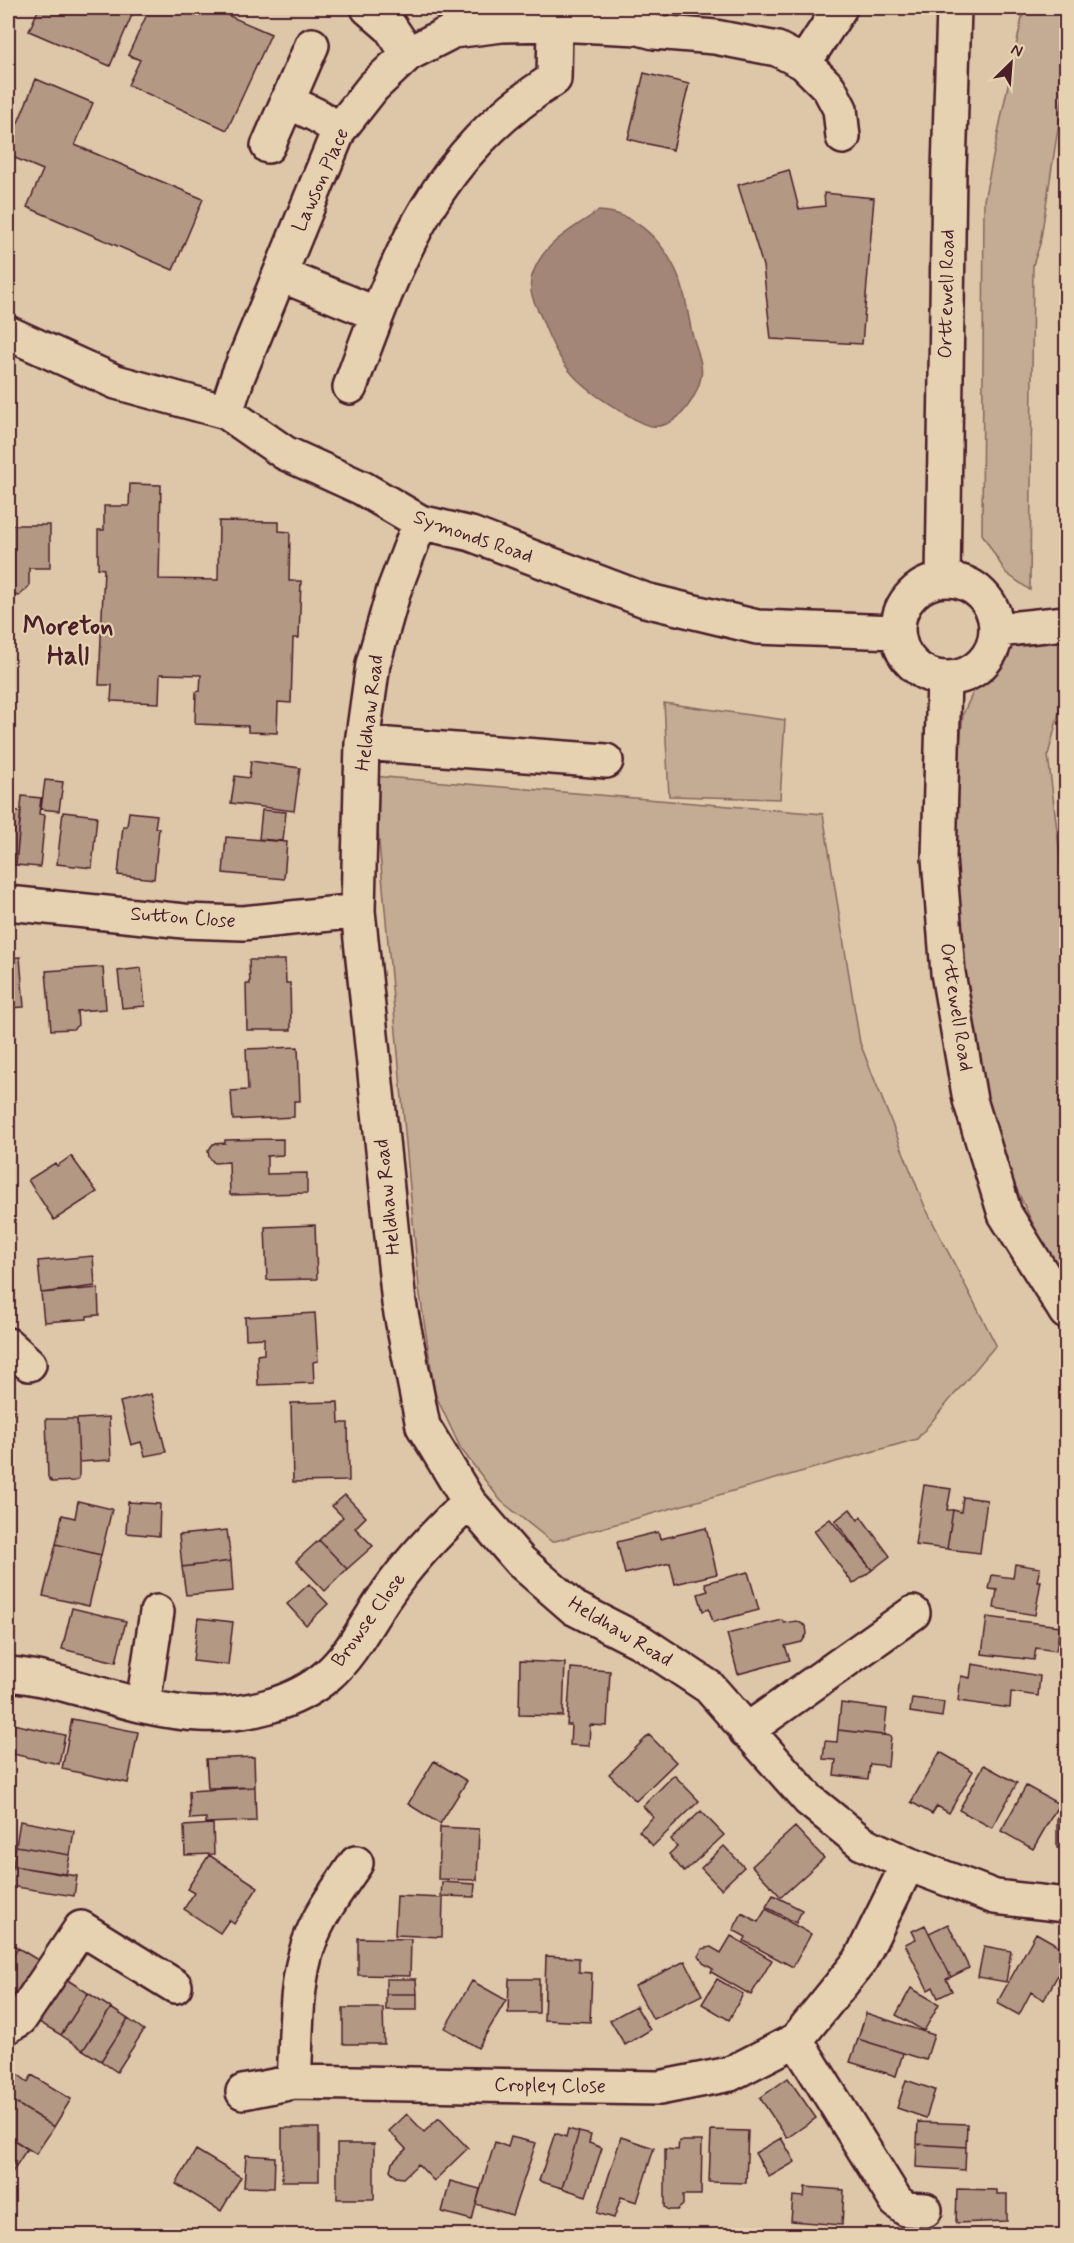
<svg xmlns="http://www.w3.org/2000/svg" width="1074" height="2243" font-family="Mynerve,sans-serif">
	<rect width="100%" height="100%" fill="#ddc7a8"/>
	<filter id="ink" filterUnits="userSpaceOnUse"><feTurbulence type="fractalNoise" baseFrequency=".0167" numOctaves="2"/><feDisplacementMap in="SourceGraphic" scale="12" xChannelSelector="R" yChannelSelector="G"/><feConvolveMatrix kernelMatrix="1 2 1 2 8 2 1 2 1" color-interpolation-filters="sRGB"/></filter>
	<g filter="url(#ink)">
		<!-- green -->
		<path fill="#c4ab93" stroke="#87655f" stroke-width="1.5" d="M1024,8H1066V77L1040,244L1033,265L1030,590L1006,573L982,534L984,200Z
			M1066,631V686L1048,755L1061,863L1066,881V1295L992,1136L959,977L951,833L963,714L982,673L990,633Z
			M664,703L785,720L780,799L669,796Z
			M373,776L823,814L860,1043L925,1207L996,1345L917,1439L552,1542L501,1501L461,1449L435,1394L419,1288Z"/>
		<!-- water -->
		<path fill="#a48678" stroke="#805d59" stroke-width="1.5" d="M598,211C637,212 666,244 680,280C686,296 688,316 692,333C695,345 704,365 701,377C697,396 681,423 659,426C647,428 636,420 626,414C580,388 560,369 542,319C536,305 527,292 532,276C542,243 572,230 598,211Z"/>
		<!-- building -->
		<path fill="#b39884" stroke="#4a1f2b" stroke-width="1.5" d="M39,8H135L110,66L29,31Z
			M150,8L162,13L164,8H211L271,34L227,130L128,85L140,60L128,55Z
			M644,73L689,84L673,150L628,139Z
			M36,79L93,103L75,145L203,199L173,270L27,207L43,170L8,155V147Z
			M789,170L799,209L825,206L824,193L874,198L862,344L771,339L763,266L738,185Z
			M130,484L161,485L159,579L218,580L219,521L279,522V531L290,532L289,581H301L299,638H293L291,703L278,702L277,733L248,732V726L195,724L196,692L200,691L201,675L160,674L159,703L111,701L112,685H99L104,569L98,568V530H104V506H129Z
			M8,525H50V568H29V586L19,596L8,594Z
			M251,761L300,768L294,811L231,803L235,776L249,778Z
			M45,780L63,782L59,811L41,809Z
			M22,796L41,798L39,814L45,815L40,867L16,865Z
			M262,810L286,812L283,841L259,839Z
			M8,811L21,812L16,865L8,864Z
			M63,812L97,816L92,868L57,864Z
			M129,812L157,815L155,828H159L154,879L118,875L123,826H127Z
			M226,837L287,842L284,879L223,873Z
			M20,957L24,1007L8,1008V958Z
			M249,960H285L286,983H290L291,1030H247L246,984H250Z
			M103,967L106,1009L77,1011L78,1025L73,1029L51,1030L46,971Z
			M141,968L145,1006L122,1008L118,971Z
			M298,1047L300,1101H294V1117L233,1120L231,1091L248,1090L246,1049Z
			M283,1139V1155L267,1156V1174L307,1173V1193L230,1195L229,1162L214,1163L209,1157L208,1151L213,1144L225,1143V1140Z
			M71,1156L97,1192L54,1220L28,1180L55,1163L57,1166Z
			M315,1225L317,1279L267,1280L265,1227Z
			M93,1256L95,1286L41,1293L38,1261Z
			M98,1288L99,1315L87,1316V1319L44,1322L41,1293Z
			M315,1313L318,1361L313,1362L314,1383L258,1385L257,1355L264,1354V1338L246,1339L245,1317Z
			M151,1394L166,1452L145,1456L141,1442L131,1445L120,1402Z
			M338,1402L339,1423H348L349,1481L293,1482L291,1403Z
			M8,1407L14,1411L8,1424Z
			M109,1417L111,1460L79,1462L77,1419Z
			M46,1419H77L79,1462V1478L75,1481L52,1482L48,1477Z
			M924,1485L951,1489L947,1510H953L947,1549L915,1545Z
			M345,1495L366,1517L355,1528L373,1546L347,1569L319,1540L343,1517L332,1506Z
			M963,1497L987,1500L980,1553L947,1549L953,1510L961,1512Z
			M78,1501L112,1509L101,1555L56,1544L62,1515L75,1518Z
			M128,1502L160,1504L159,1536L126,1533Z
			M850,1509L858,1520L861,1517L890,1556L872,1570L835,1521Z
			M830,1519L872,1570L853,1584L814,1531Z
			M706,1528L717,1574L675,1584L670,1563L625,1574L617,1542L658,1532L660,1539Z
			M227,1530L231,1561L182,1567L179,1535Z
			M319,1540L347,1569L325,1591L296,1561Z
			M56,1544L101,1555L89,1606L43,1596Z
			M231,1561L233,1591L186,1595L182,1567Z
			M1015,1564L1040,1568L1037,1581H1041L1035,1615L994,1608L997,1590L989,1589L992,1575L1013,1578Z
			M748,1572L759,1610L713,1622L709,1609L703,1611L698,1594L708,1591L705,1583Z
			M309,1584L328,1604L306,1625L287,1604Z
			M72,1608L126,1621L116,1662L62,1649Z
			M987,1617L1060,1626L1056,1651L1036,1648L1034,1660L982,1654Z
			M198,1618L233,1622L228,1665L193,1661Z
			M782,1620L784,1623L797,1621L806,1626L807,1634L802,1642L785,1646L790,1660L738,1674L727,1634Z
			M520,1661L565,1663L563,1716L519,1715Z
			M972,1664L1040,1676L1038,1696L1011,1692L1010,1708L958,1701L961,1676L970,1678Z
			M571,1668L610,1671L607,1726L590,1725L589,1746L570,1745L571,1725H567Z
			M912,1698L944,1702L942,1717L910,1712Z
			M841,1703L887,1709L884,1735L838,1730Z
			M72,1719L138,1732L128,1783L62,1769Z
			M8,1723L65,1735L59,1764L8,1753Z
			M838,1730L891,1736L888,1766L870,1764L868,1779L834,1775L836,1760L823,1759L825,1741L837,1742Z
			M649,1735L676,1762L636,1801L609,1774Z
			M940,1752L973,1771L949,1813L937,1806L932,1814L911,1802Z
			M254,1757L255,1787L208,1788L206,1759Z
			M434,1761L467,1781L440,1824L408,1804Z
			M984,1765L1017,1783L992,1828L959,1810Z
			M674,1775L699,1801L653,1846L639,1831L653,1817L643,1806Z
			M1026,1786L1059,1804L1033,1849L1001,1831Z
			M255,1787L256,1821L206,1823V1818L190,1819L189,1791Z
			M701,1811L724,1835L684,1872L669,1854L677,1847L671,1839Z
			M1057,1817H1066V1848H1057Z
			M20,1821L74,1831L70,1855L16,1846Z
			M213,1824L214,1854L185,1855L184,1826Z
			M440,1827L479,1829L477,1880L438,1879Z
			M795,1827L824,1858L781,1897L752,1866Z
			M16,1846L70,1855L66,1875L13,1866Z
			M724,1846L744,1867L721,1889L701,1868Z
			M209,1855L258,1887L234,1924L229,1920L220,1933L184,1909L194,1893L187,1889Z
			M13,1866L77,1876L74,1896L9,1886Z
			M442,1882L475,1884L474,1897L441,1896Z
			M773,1895L802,1910L796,1923L766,1907Z
			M397,1896L443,1898L442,1937L395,1935Z
			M766,1909L811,1934L793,1967L744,1941L746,1937L733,1930L742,1913L758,1922Z
			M948,1924L969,1968L951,1977L929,1933Z
			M925,1925L951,1977L946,1979L952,1991L938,1998L933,1987L928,1990L905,1944L916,1939L912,1931Z
			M1036,1933L1066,1950V1960L1044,2000L1031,1992L1019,2015L997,2003Z
			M731,1936L772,1960L751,1995L711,1972L713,1969L703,1963L699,1956L702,1949L711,1947L721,1953Z
			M358,1938L411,1939L410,1976L358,1975Z
			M8,1941L18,1948L8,1965Z
			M984,1946L1011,1951L1006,1982L978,1977Z
			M18,1948L38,1960L10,2004L8,2002V1965Z
			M546,1956L579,1958V1972L592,1973L590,2022L544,2020Z
			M685,1961L702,1995L653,2019L635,1986Z
			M66,1979L88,1993L61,2035L39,2022Z
			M386,1979H416L417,1994H386Z
			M509,1979H539V2013H508Z
			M717,1979L743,1994L729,2020L702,2004Z
			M472,1981L506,2000L478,2048L445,2028Z
			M911,1988L939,2004L924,2031L896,2015Z
			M88,1993L111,2008L83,2050L61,2035Z
			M386,1994H417V2010H386Z
			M636,2006L650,2030L625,2045L610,2020Z
			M111,2008L128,2019L101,2061L83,2050Z
			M343,2008H383L384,2044H343Z
			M866,2013L934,2035L926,2060L858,2039Z
			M128,2019L144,2030L117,2072L101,2061Z
			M858,2039L903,2053L896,2076L850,2062Z
			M17,2074L28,2082L32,2075L71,2099L54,2127L8,2098V2088Z
			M788,2078L816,2118L787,2138L760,2098Z
			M906,2080L935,2090L926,2118L897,2108Z
			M8,2098L54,2127L36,2154L8,2136Z
			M407,2114L424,2132L439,2118L468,2148L434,2181L418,2164L403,2178L396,2177L390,2170L392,2163L406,2149L389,2131Z
			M918,2122L967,2124L966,2147L917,2144Z
			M282,2128H319V2181H282Z
			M568,2129L579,2132L562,2188L539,2181L555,2133L566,2137Z
			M711,2130L748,2131L746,2183L709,2182Z
			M579,2132L591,2135L589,2143L602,2148L586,2196L562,2188Z
			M8,2136L27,2149L16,2166L8,2160Z
			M511,2137L536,2143L512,2215L476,2204L495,2142L508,2147Z
			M621,2137L654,2148L637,2202L621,2197L614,2218L597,2213Z
			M781,2138L795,2162L769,2177L755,2153Z
			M679,2141H702L701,2195H683V2205L677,2210H669L665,2207V2149L678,2150Z
			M337,2144H374V2199H337Z
			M917,2144L966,2147L965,2170L916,2167Z
			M196,2150L241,2177L221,2211L176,2184Z
			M246,2155L275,2157L274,2188L244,2187Z
			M8,2160L16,2166L8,2179Z
			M450,2181L480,2189L472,2220L442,2212Z
			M805,2187L844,2190L842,2225L791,2221L793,2196L804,2197Z
			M957,2189L997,2190V2194H1007V2221L956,2223Z"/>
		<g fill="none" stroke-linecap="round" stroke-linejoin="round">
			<!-- minor casing -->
			<g stroke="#4a1f2b" stroke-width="38">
				<path id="minor" d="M368,8L390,27L408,54
					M804,63L840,8
					M287,101L318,116L339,130
					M268,146L312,45
					M281,275L377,314
					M8,333L116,382L226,412L285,453L362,488L420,522L471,534L645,600L757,627L897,632
					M350,387C397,259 433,155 554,79L555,24
					M226,412L238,376L339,130L373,87L408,54L453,31L502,25L555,24L639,28L654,32L715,37L777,49L804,63L829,88L840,109L843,137
					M420,522L394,590L373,664L362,743L358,911L399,1303L423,1426L469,1502L520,1561L574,1608L641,1642L709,1687L809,1800L862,1843L908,1864L995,1897L1066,1905
					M898 629a49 49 0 1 1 98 0a49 49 0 1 1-98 0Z
					M943,580L949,171L954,8
					M997,630L1066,623
					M944,679L939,858L948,973L970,1100L1005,1214L1066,1312
					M362,743L606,761
					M8,903L184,921L243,923L358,911
					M8,1345L29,1364
					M8,1674C71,1679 135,1712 200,1714C243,1716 294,1705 328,1675C352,1654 366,1624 384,1598C408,1562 437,1532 469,1502
					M143,1704L157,1612
					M746,1731L913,1613
					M8,2026L20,2019L81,1928L175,1986
					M796,2040L896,2201L906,2209L925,2210
					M294,2082C297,2036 294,1986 309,1943C319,1914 339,1888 356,1863
					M243,2092L294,2082L659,2088L730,2074L796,2040L860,1961L908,1864"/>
			</g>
			<!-- minor -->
			<use href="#minor" stroke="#e6d2b0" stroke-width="33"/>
		</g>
	</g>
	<g text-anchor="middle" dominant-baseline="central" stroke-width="4.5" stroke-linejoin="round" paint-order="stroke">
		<!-- street labels -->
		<g font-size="20" fill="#4a1f2b" stroke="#e6d2b0">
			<text transform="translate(321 180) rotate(-66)">Lawson Place</text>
			<text transform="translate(947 294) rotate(-89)">Orttewell Road</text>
			<text transform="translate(473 537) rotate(19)">Symonds Road</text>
			<text transform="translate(370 713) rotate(-83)">Heldhaw Road</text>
			<text transform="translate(183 918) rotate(4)">Sutton Close</text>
			<text transform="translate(956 1007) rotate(81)">Orttewell Road</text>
			<text transform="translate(388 1197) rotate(-96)">Heldhaw Road</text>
			<text transform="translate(369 1620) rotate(-54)">Browse Close</text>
			<text transform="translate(620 1632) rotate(31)">Heldhaw Road</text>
			<text transform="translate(550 2086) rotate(1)">Cropley Close</text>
		</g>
		<!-- district labels -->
		<g font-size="26" font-weight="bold" fill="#4a1f2b" stroke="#e6d2b0">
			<text x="68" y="627">Moreton<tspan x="68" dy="30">Hall</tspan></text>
		</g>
	</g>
	<!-- margin -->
	<rect width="1074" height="2243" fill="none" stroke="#e6d2b0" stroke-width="30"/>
	<rect x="15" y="15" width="1044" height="2213" fill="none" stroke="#4a1f2b" stroke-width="2" filter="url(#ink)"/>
	<!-- north arrow -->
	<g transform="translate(1011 63) rotate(25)" stroke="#e6d2b0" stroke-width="4.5" paint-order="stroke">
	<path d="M0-4.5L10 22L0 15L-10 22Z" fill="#4a1f2b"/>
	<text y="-9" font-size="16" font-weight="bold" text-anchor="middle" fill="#4a1f2b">N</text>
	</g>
</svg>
